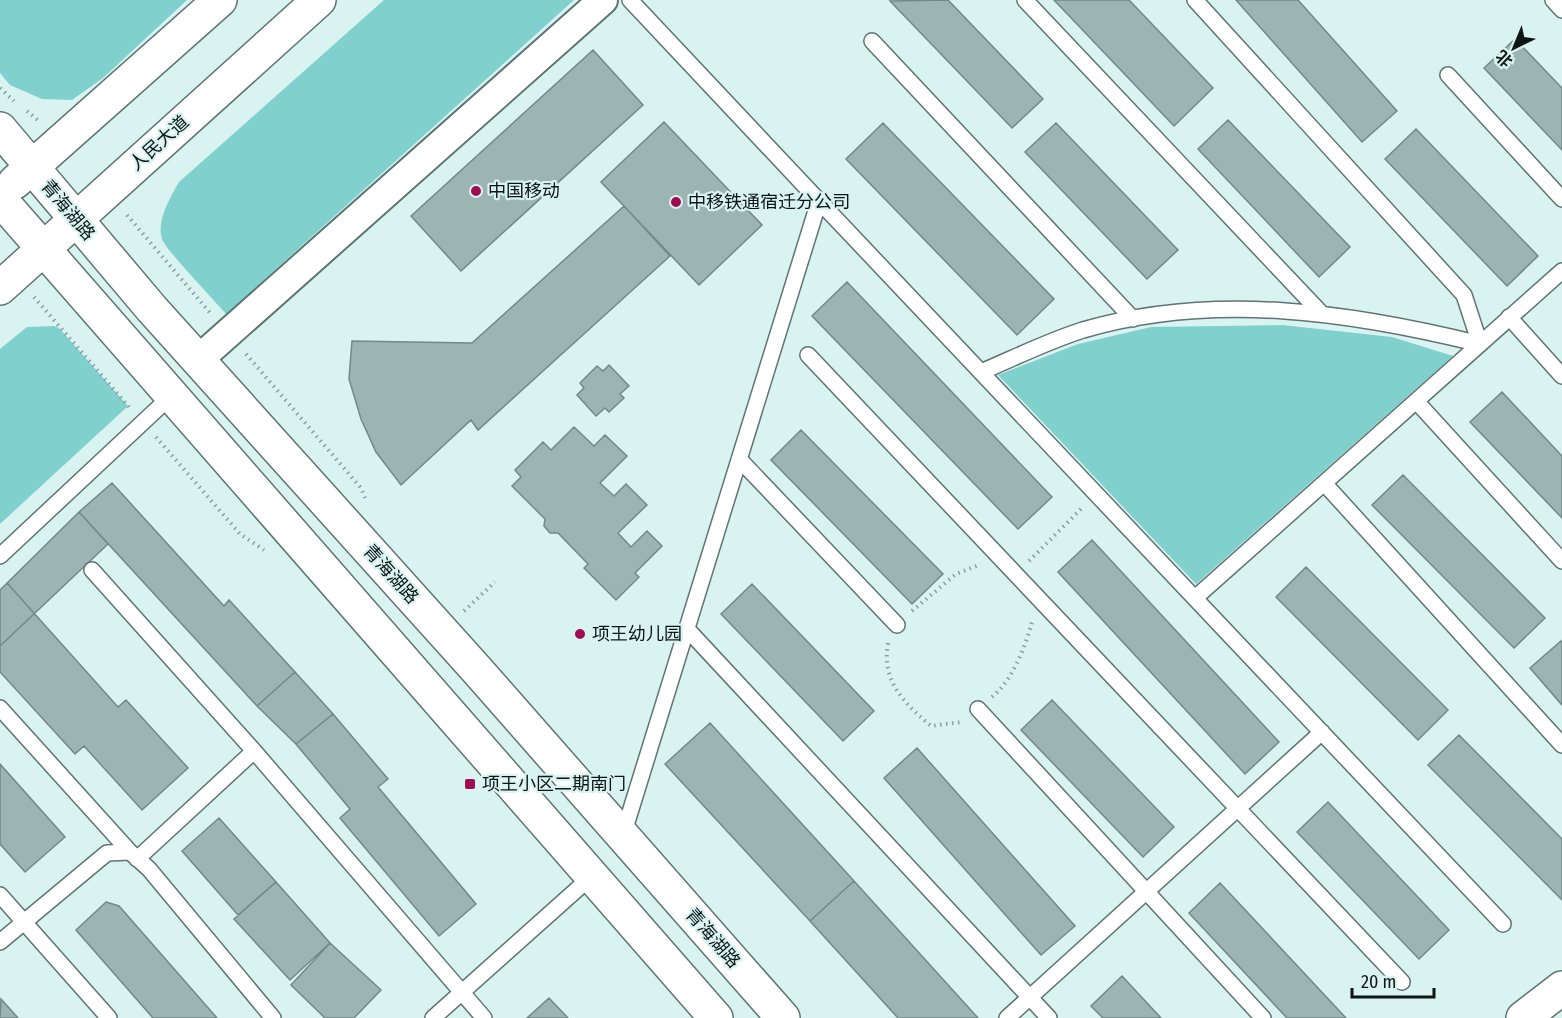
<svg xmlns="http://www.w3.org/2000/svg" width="1562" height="1018" font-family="'Fira Sans Condensed','Noto Sans SC',sans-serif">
	<rect width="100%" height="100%" fill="#d9f3f1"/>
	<!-- green -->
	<path fill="#80d0cd" d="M0,0H187L103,78L72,100L42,99L10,85L0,73Z
		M384,0H574L226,314C216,302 165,249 162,239C156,221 170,198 179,182Z
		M1282,325L1392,337L1453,356L1196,584L998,375L1078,344L1151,327Z
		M54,326L59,328L128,406L0,524V349L27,327Z"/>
	<!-- building -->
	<path fill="#9cb4b2" stroke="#728988" stroke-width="1.5" d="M948,0L1043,99L1012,128L890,1Z
		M1054,0H1129L1213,88L1174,126Z
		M1236,0H1298L1397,111L1362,142Z
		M1515,39L1562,88V150L1484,68Z
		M593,50L643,105L461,271L411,216Z
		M1228,120L1350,247L1319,277L1198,149Z
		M664,122L762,225L699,285L601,182Z
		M883,123L1054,299L1017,335L846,159Z
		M1056,123L1178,250L1147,279L1025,152Z
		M1416,129L1538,256L1507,286L1385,159Z
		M624,206L670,256L478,430L471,420L401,485L376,452L361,419L349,379L352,341L472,343Z
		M847,282L1052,497L1018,529L812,316Z
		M609,365L629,386L620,394L624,398L609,412L605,408L596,416L577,395L584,388L580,383L597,366L603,371Z
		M1502,392L1562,456V518L1470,422Z
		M574,427L594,446L605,435L627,456L600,483L614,496L626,484L647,505L618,533L631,547L647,531L662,546L635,573L639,577L616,600L584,568L588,564L558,533H550L544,526L545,519L512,486L521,477L515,470L543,442L551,450Z
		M801,430L943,574L912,604L771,460Z
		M1403,475L1545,618L1514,648L1372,505Z
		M112,483L224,606L229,600L295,672L257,706L79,512Z
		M79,512L108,544L0,646V590Z
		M1092,540L1279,742L1245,774L1058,572Z
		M1306,567L1448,710L1418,740L1276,597Z
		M7,583L118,707L126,700L188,768L142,810L84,746L75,754L0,672V590Z
		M752,584L874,711L843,741L721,614Z
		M1561,641L1562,643V705L1530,668Z
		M295,672L333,714L296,744L257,706Z
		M1052,700L1174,827L1143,857L1021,730Z
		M333,714L388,779L378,787L476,904L439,936L340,818L350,809L296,744Z
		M710,723L854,881L810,921L665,764Z
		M1459,735L1562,839V900L1428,765Z
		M917,748L1075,926L1041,955L884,778Z
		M0,764L65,837L25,872L0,844Z
		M1328,802L1449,930L1419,959L1297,832Z
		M219,818L276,882L238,915L182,851Z
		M854,881L978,1018H898L810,921Z
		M276,882L330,943L290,980L234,919Z
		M1220,883L1346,1018H1287L1189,913Z
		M106,902L119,906L217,1018H153L76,930Z
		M330,943L381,990L354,1018H325L291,985Z
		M1122,976L1161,1018H1103L1091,1006Z
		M549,998L568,1018H527Z
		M1,999L18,1018H0Z"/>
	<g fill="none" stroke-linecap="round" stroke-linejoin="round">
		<!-- service casing -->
		<g stroke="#5e7573" stroke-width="18">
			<path id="service" d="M1025,0L1320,312
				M1195,0L1464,295L1480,344
				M1553,0L1562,10
				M872,41L1133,319
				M1448,75L1562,199
				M819,201L1503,924
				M1509,317L1562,376
				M808,355L1402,982
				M981,372C1014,358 1048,341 1083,330C1214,292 1350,312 1480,344
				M1416,401L1562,561
				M740,460L897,625
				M1324,483L1562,745
				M0,556L171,396
				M92,570L254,751L484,1018
				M1195,598L1562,271
				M688,630L1049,1018
				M0,708L130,852
				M978,709L1263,1018
				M623,835L819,201L630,0
				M137,859L254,751
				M0,895L109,1018
				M0,942L107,853L130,852L149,869L273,1018
				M433,1018L592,876
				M1007,1018L1322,732"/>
		</g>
		<!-- minor casing -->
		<g stroke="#5e7573" stroke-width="32">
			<path id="minor" d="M198,360L603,0"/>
		</g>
		<!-- tertiary casing -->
		<g stroke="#5e7573" stroke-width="36">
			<path id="tertiary" d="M1523,1018L1562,988"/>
		</g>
		<!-- secondary casing -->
		<g stroke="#5e7573" stroke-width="36">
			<path id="secondary" d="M0,129L152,309L477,670L783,1018
				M15,182L220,0
				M0,199L716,1018
				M0,288L319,0"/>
		</g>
		<!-- path -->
		<path stroke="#8c9f9e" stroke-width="4" stroke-dasharray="1.5 4.5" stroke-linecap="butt" d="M0,88L14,101
			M27,111L40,122
			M127,215L211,314
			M34,297L129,407
			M246,354L361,488L365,498
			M156,437L240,534L264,550
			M1029,561L1081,509
			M464,611L495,582
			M912,611L956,574L979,565
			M888,643C881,681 904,703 931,726L961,722
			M992,697C1013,680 1025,647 1032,622"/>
		<!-- service -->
		<use href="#service" stroke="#fff" stroke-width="15"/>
		<!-- minor -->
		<use href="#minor" stroke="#fff" stroke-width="28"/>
		<!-- tertiary -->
		<use href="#tertiary" stroke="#fff" stroke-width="33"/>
		<!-- secondary -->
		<use href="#secondary" stroke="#fff" stroke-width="33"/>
	</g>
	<!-- markers -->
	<g fill="#a00c53" stroke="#d9f3f1" stroke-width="2">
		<circle cx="476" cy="191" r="6"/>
		<circle cx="676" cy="202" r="6"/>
		<circle cx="580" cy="634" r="6"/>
		<rect x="464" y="778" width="12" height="12" rx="3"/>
	</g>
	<g text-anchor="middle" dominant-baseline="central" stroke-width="4.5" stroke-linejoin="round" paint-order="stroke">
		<!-- street labels -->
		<g font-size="18" fill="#0d1615" stroke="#d9f3f1">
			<text transform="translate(159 143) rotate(-42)">人民大道</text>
			<text transform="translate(68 210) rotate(50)">青海湖路</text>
			<text transform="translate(391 574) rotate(48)">青海湖路</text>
			<text transform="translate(713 938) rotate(49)">青海湖路</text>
		</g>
		<!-- poi labels -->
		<g font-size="18" fill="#0d1615" stroke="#d9f3f1" text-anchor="start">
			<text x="488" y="191">中国移动</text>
			<text x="688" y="202">中移铁通宿迁分公司</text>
			<text x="592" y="634">项王幼儿园</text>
			<text x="482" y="784">项王小区二期南门</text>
		</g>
	</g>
	<!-- north arrow -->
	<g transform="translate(1514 48) rotate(223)" stroke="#d9f3f1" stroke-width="4.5" paint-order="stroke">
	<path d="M0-4.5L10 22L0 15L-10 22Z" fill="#0d1615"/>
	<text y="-9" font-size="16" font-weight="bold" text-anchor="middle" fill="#0d1615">北</text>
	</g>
	<!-- scale -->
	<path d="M1352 988v9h82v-9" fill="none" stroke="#0d1615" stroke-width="3"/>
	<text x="1361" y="988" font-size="18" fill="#0d1615" stroke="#d9f3f1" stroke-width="4.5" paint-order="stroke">20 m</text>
</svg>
